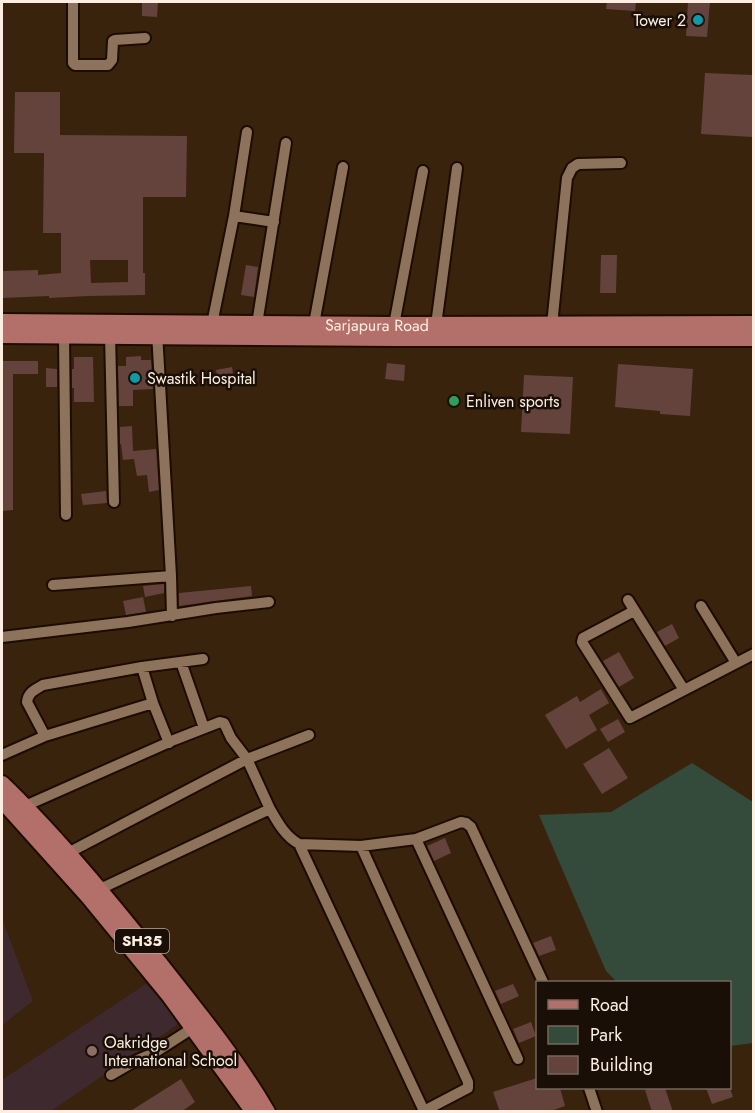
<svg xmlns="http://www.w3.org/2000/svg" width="755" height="1113" font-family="Jost,sans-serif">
	<rect width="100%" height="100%" fill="#39230d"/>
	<!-- education -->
	<path fill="#3e2a2e" d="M2,919L33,1001L2,1025Z
		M146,984L181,1022L51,1111L2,1112V1080Z"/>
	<!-- green -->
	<path fill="#344a3a" d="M692,763L753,802V1043L730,1046V982H617L606,971L539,815L611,812Z"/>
	<!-- building -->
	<path fill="#64433d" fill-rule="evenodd" d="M142,2H158L157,17L142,16Z
		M607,2H636L635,11L606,9Z
		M688,2H710L707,37L686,36Z
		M705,73L753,75V137L701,134Z
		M15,92H60V135L187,136L186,197H143V273H145V295L88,296L49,298V296L2,298V271L38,270V275L61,273V233H43L44,153H14ZM90,260H128V282L91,283Z
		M601,255H617L616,293H600Z
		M246,265L258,267L254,297L241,295Z
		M141,356V360H151L153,389L133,390V406H119L118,366H126V357Z
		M74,357H93L94,402H74V388H72V369H74Z
		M2,361H38V374H13V510L2,511Z
		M387,363L405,365L404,381L385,379Z
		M618,364L693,369L690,416L660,414V411L615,407Z
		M232,367L234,379L218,382L216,370Z
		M46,368L57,369V387H46Z
		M524,375L573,377L570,434L521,432Z
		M132,426L133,451L156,449L159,490L149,492L147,475L137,476L134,459L123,460L121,444H120V427Z
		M106,491L107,503L83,505L81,494Z
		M164,584V593L145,597L143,586Z
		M251,586L252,596L179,606V593Z
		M143,597L146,612L126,615L123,601Z
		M672,624L679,638L665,646L657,632Z
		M619,652L634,678L619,687L603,661Z
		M601,689L609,703L589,715L597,730L566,749L545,715L577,696L580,702Z
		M618,719L625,732L608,742L600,729Z
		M609,748L628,778L602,794L583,764Z
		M445,838L451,853L434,861L427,846Z
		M551,936L556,950L539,956L533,943Z
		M513,984L519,996L501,1004L495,991Z
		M531,1022L536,1036L519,1043L513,1029Z
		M537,1078V1088H560L565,1106L548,1112H500L493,1092Z
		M181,1079L195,1102L181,1112H129Z
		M652,1088H665L673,1112H652L645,1090Z
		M706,1088H730L733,1097L712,1104Z"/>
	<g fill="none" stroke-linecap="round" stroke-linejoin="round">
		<!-- minor casing -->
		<g stroke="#1f0c00" stroke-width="14">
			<path id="minor" d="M73,2V63L75,65H108L112,60L113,41L115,40L145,38
				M234,216L274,222
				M212,324L234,216L247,132
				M257,324L286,143
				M314,324L343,167
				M394,325L423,171
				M436,325L457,168
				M552,325L567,178L572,168L578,164L621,163
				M157,332L171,576L172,616
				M64,335L66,515
				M110,335L114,502
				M53,585L171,576
				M628,600L684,690
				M701,606L736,663
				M634,611L583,638L582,642L630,718L754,654
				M2,637L128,622L216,608L269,602
				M181,662L204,728
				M153,703L169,743
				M45,736L153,703L142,667
				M2,755L45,736L27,702C28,692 35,690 43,685L142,667L203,659
				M25,806L174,740L220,722L224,723L231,738L247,759L270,809L100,889
				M270,809C278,823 285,836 299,844L361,846L416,839L461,822L466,823L471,827L543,982
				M416,839L518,1059
				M299,844L424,1111L464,1090L468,1088V1082L361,846
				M68,853L247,759L309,735
				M111,1075L137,1060L154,1053L196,1026
				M589,1088L597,1112"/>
		</g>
		<!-- primary casing -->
		<g stroke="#1f0c00" stroke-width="20">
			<g id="primary">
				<path id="s1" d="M2,322L394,325L754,324"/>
				<path d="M2,335L397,338H754"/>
				<path d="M2,784C59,839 109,901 159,963C197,1011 236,1059 267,1112"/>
				<path d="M2,800L89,897L170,996L254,1112"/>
			</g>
		</g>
		<!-- minor -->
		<use href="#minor" stroke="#8d735c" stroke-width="10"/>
		<!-- primary -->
		<use href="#primary" stroke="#b36f69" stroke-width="16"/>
	</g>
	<!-- markers -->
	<g fill="#0f9aa8" stroke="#190f06" stroke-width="2">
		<circle cx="698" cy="20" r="6"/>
		<circle cx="135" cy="378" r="6"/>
	</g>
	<circle fill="#2e9e5b" stroke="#190f06" stroke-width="2" cx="454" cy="401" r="6"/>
	<circle fill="#8d6e63" stroke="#190f06" stroke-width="2" cx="92" cy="1051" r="6"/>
	<g text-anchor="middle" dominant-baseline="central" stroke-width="5" stroke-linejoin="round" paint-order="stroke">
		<!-- shield labels -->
		<rect fill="#190f06" stroke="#b9ab9f" stroke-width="1.5" x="115" y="929" width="54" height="24" rx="4.5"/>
		<g font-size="15" font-weight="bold" fill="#fdeee1">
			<text x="142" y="941">SH35</text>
		</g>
		<!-- poi labels -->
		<g font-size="16" fill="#fdeee1" stroke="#190f06" text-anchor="start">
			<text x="686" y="20" text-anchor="end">Tower 2</text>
			<text x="147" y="378">Swastik Hospital</text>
			<text x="466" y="401">Enliven sports</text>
			<text x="104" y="1042">Oakridge<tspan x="104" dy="18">International School</tspan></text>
		</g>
		<!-- street labels -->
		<g font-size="16" fill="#fdeee1" stroke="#190f06">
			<text stroke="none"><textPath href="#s1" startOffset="375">Sarjapura Road</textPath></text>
		</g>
	</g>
	<!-- border -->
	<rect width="755" height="1113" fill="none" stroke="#fdeee1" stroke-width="6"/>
	<!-- legend -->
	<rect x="536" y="981" width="195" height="108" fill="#190f06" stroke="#74685e" stroke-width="1.5"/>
	<rect x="548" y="1000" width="30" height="9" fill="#b36f69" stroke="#74685e" stroke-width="1.5"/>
	<text x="590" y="1011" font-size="18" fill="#fdeee1">Road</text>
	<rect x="548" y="1026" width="30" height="18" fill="#344a3a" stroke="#74685e" stroke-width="1.5"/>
	<text x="590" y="1041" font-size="18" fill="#fdeee1">Park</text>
	<rect x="548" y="1056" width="30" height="18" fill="#64433d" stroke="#74685e" stroke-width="1.5"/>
	<text x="590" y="1071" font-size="18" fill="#fdeee1">Building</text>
</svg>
